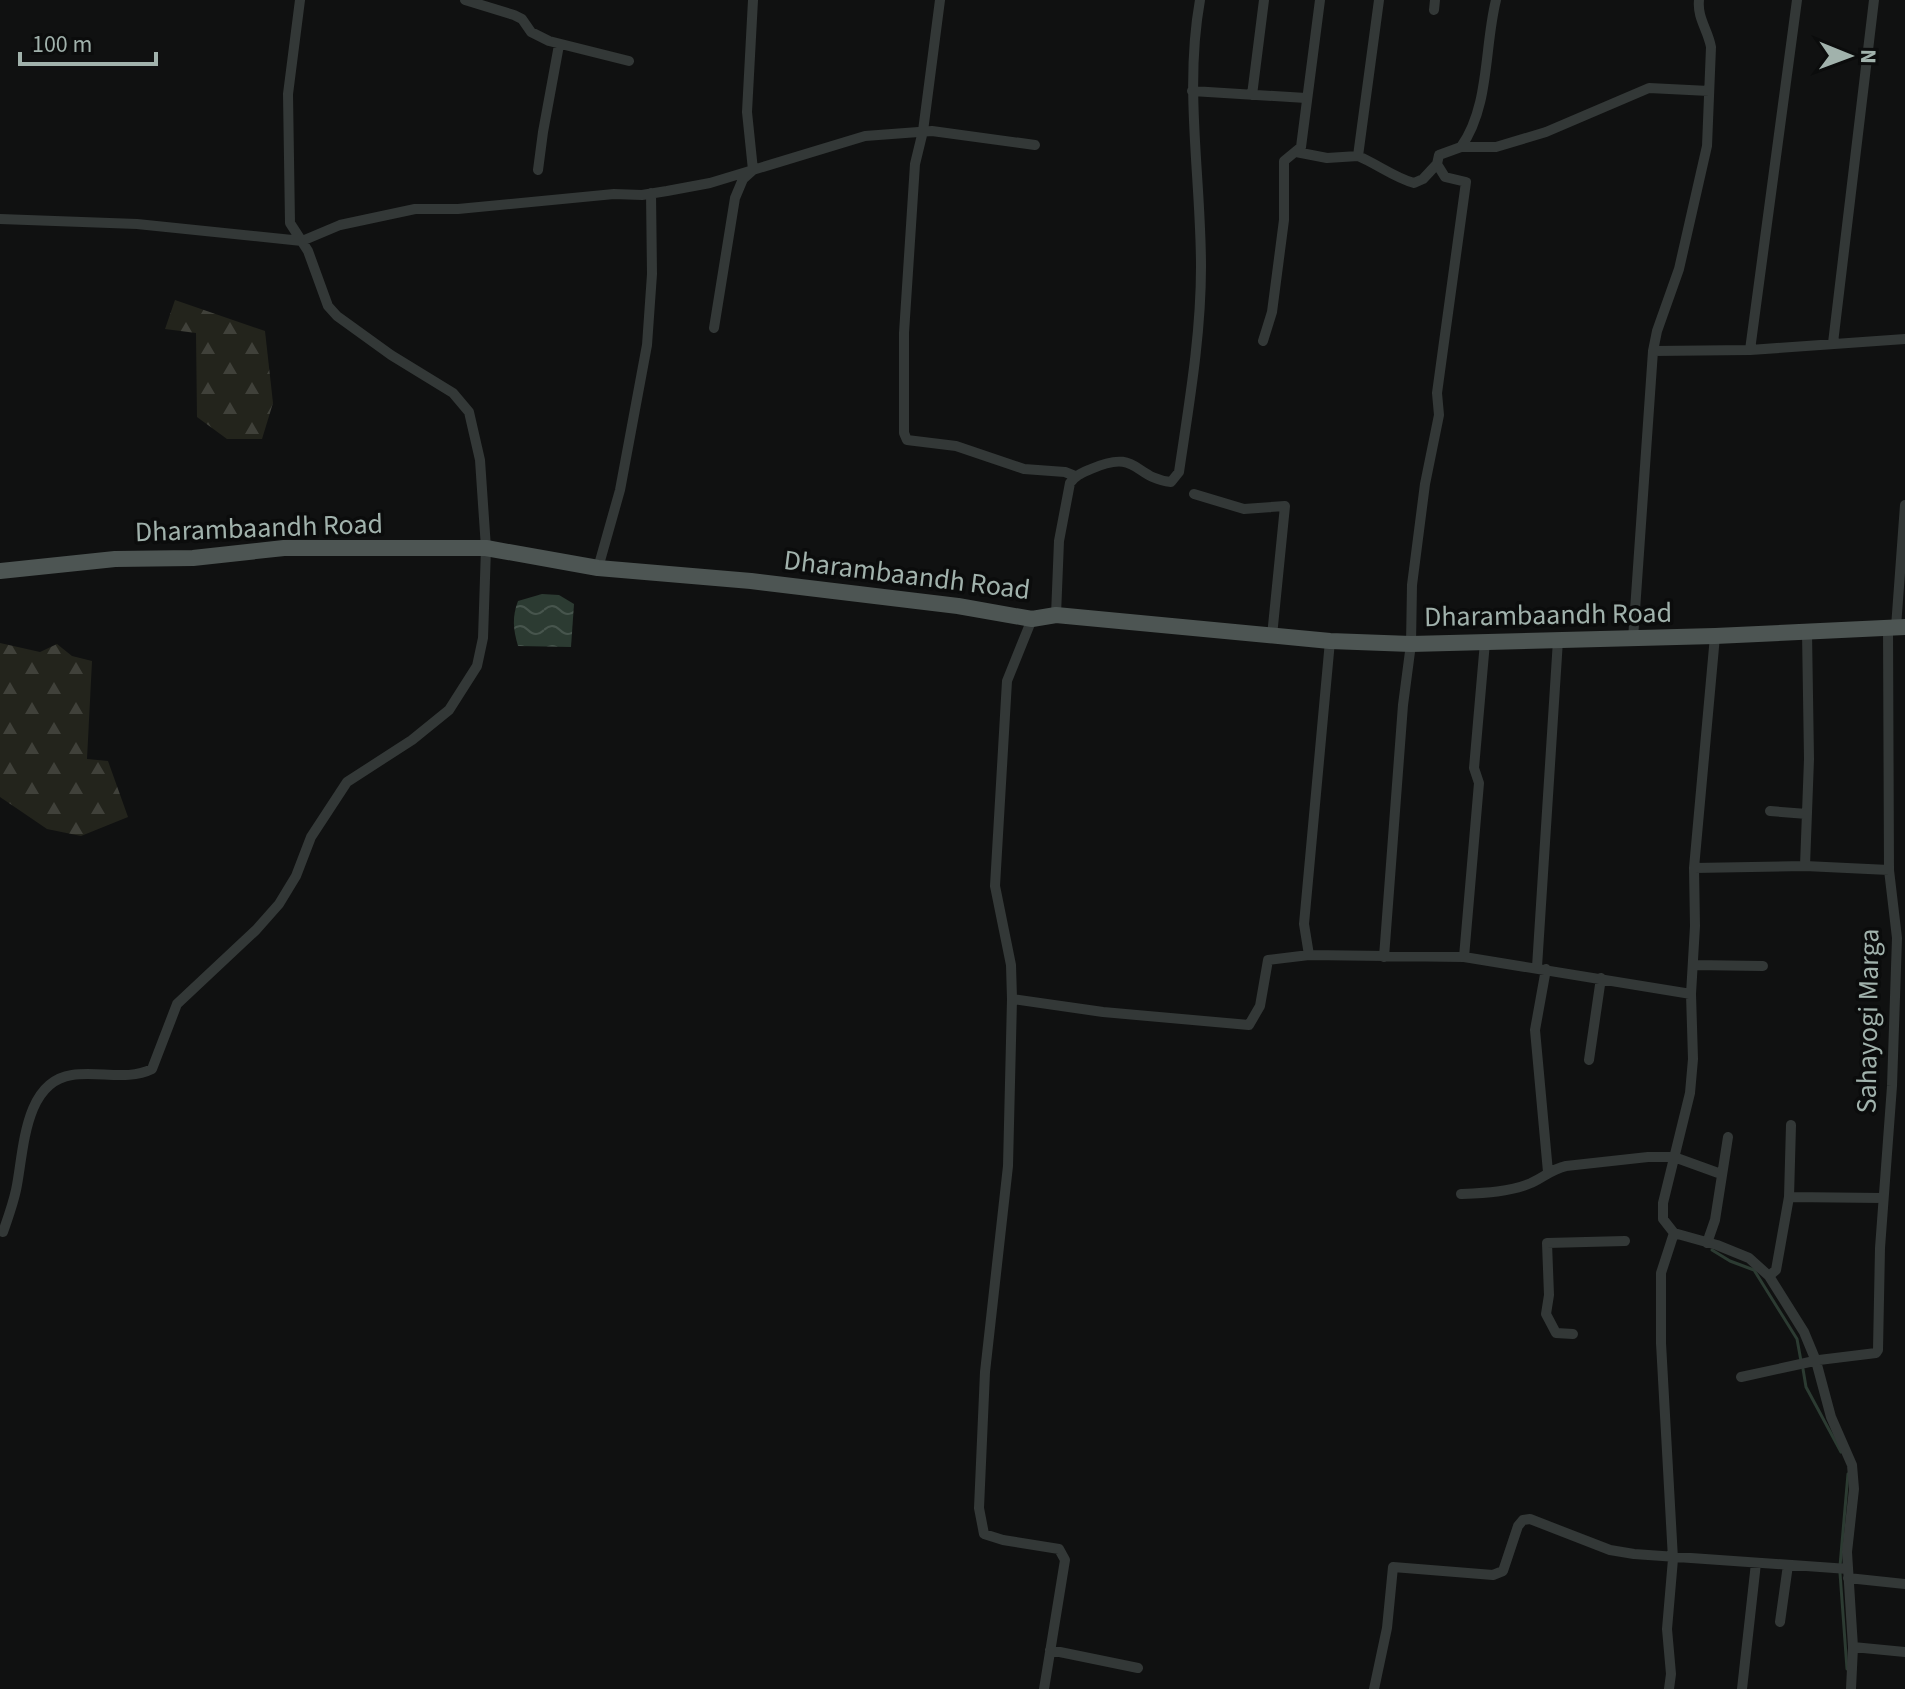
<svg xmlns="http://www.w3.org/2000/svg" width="1905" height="1689" font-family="'Source Sans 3',sans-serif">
	<defs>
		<pattern id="forest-firs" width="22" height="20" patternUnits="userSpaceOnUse" patternTransform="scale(2)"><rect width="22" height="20" fill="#23241c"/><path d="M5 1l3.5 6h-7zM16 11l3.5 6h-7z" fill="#40413a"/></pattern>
		<pattern id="water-waves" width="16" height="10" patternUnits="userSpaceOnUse" patternTransform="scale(2)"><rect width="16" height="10" fill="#2c3b32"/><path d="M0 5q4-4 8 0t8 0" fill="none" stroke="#47554d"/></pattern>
	</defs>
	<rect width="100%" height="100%" fill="#101111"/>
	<!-- forest -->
	<path fill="url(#forest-firs)" d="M175,300L265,331L273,403L262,439H227L197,417L196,333L165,329Z
		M0,643L40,652L57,644L72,656L92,661L87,759L108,761L128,817L81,836L47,829L0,797Z"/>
	<!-- water -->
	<path fill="url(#water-waves)" d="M542,594L559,595L574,604L571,647L518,646C513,629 512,617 518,601Z"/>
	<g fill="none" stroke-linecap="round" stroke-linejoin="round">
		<!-- stream -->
		<path stroke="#2c3b32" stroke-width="3" d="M1712,1250L1730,1261L1754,1270L1797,1339L1801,1361
			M1803,1369L1806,1387L1841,1452
			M1840,1566L1848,1474
			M1840,1573L1847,1669"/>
		<!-- street -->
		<path stroke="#333837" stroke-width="10" d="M465,0L514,15L522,19L531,32L549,41L629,61
			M940,0L923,131L915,164L904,333V433L907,440L956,446L1024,469L1065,472L1075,476
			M1434,10L1435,0
			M1192,91L1306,98
			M1252,95L1264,0
			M1461,147C1490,106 1484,48 1496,0
			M1296,152L1327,158L1358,156L1379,0
			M1358,156C1377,164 1395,178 1414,183L1423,179L1437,164
			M538,170L543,132L559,45
			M0,219L137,224L302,241L340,225L415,209H458L614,194L642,195L667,191L710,183L865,136L932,131L1035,145
			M714,328L735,198L743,179L753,170L747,112L753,0
			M1263,341L1272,312L1284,220V161L1301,147L1320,0
			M1833,343L1874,0
			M1750,350L1797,0
			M1653,351L1750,350L1905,339
			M1194,494L1244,509L1285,506L1272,636
			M598,568L620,490L647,345L652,274L651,193
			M1056,615L1059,541L1070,483C1076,475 1082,473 1091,469C1139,448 1133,478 1171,482L1179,472C1189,404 1201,336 1201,267C1201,177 1184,89 1200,0
			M1032,619L1007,681L995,886L1011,965L1012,999L1008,1166L985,1372L979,1508L984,1534L1003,1540L1059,1549L1065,1560L1044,1689
			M1896,627L1905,505
			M1715,636L1694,868L1695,926L1691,994L1693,1059L1690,1093L1663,1203V1219L1674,1233L1717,1245L1749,1258L1769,1276L1804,1332L1816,1361L1831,1417L1852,1465L1854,1489L1847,1552L1853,1647L1851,1689
			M1633,639L1653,351L1657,331L1679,269L1707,146L1711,47C1708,30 1697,18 1699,0
			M1770,811L1807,814
			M1805,866L1809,759L1807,632
			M1694,868L1805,866L1889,870
			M1309,955L1304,924L1330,641
			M1384,957L1403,705L1411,644L1412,585L1425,484L1439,415L1437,393L1466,182L1445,177L1437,164L1439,155L1461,147H1496L1546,132L1649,88L1709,91
			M1464,957L1479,783L1474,768L1485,642
			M1694,965L1763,966
			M1537,967L1558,640
			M1546,969L1535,1030L1548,1172
			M1012,999L1103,1012L1249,1025L1260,1006L1268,960L1309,955L1464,957L1691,994
			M1589,1060L1601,978
			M1461,1194C1484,1193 1510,1192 1531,1183C1544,1177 1552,1169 1566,1166L1648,1157H1674L1721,1174
			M1789,1197L1791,1125
			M3,1232C8,1218 13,1204 16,1190C24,1153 23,1082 72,1075C99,1071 128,1081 152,1069L177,1004L256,930L279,904L296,876L311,837L347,782L412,740L449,710L477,666L483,638L486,548L480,460L469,412L453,393L391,355L337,316L328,306L308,251L290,223L288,94L300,0
			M1707,1243L1715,1220L1728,1137
			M1769,1276L1776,1270L1789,1197L1882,1198
			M1573,1334L1556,1333L1546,1314L1549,1295L1547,1243L1625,1241
			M1741,1377L1819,1360L1876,1353L1878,1350L1880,1248L1892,1086L1897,938L1889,870L1888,628
			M1848,1578L1905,1584
			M1780,1622L1788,1565
			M1853,1647L1905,1652
			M1050,1650L1138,1668
			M1374,1689L1387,1628L1393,1567L1493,1575L1503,1571L1518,1526L1523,1520L1530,1519L1610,1550L1634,1554L1848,1569
			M1669,1689L1671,1674L1667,1629L1673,1559L1661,1343V1273L1674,1233
			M1742,1689L1756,1563"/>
		<!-- primary -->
		<path stroke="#4d5553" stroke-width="16" d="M0,571L115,559L193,558L284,548H486L598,568L751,581L958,606L1032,619L1056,615L1330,641L1411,644L1715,636L1905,627"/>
	</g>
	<g text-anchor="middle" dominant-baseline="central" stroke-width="7" stroke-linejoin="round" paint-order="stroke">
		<!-- street labels -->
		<g font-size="28" fill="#a1b2ac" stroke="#0b0c0c">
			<text transform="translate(259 528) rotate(-2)">Dharambaandh Road</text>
			<text transform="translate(907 575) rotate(7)">Dharambaandh Road</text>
			<text transform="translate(1548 615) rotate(-1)">Dharambaandh Road</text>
			<text transform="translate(1868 1021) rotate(-89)">Sahayogi Marga</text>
		</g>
	</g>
	<!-- north arrow -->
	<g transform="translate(1849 56) rotate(91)" stroke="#0b0c0c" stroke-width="6" paint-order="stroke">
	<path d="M0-6L14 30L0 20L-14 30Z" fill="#a1b2ac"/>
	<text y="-12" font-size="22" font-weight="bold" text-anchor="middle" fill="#a1b2ac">N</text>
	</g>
	<!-- scale -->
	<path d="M20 52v12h136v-12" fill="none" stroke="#a1b2ac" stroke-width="4"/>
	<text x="32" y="52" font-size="24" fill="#a1b2ac" stroke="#0b0c0c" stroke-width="6" paint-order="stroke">100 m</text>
</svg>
